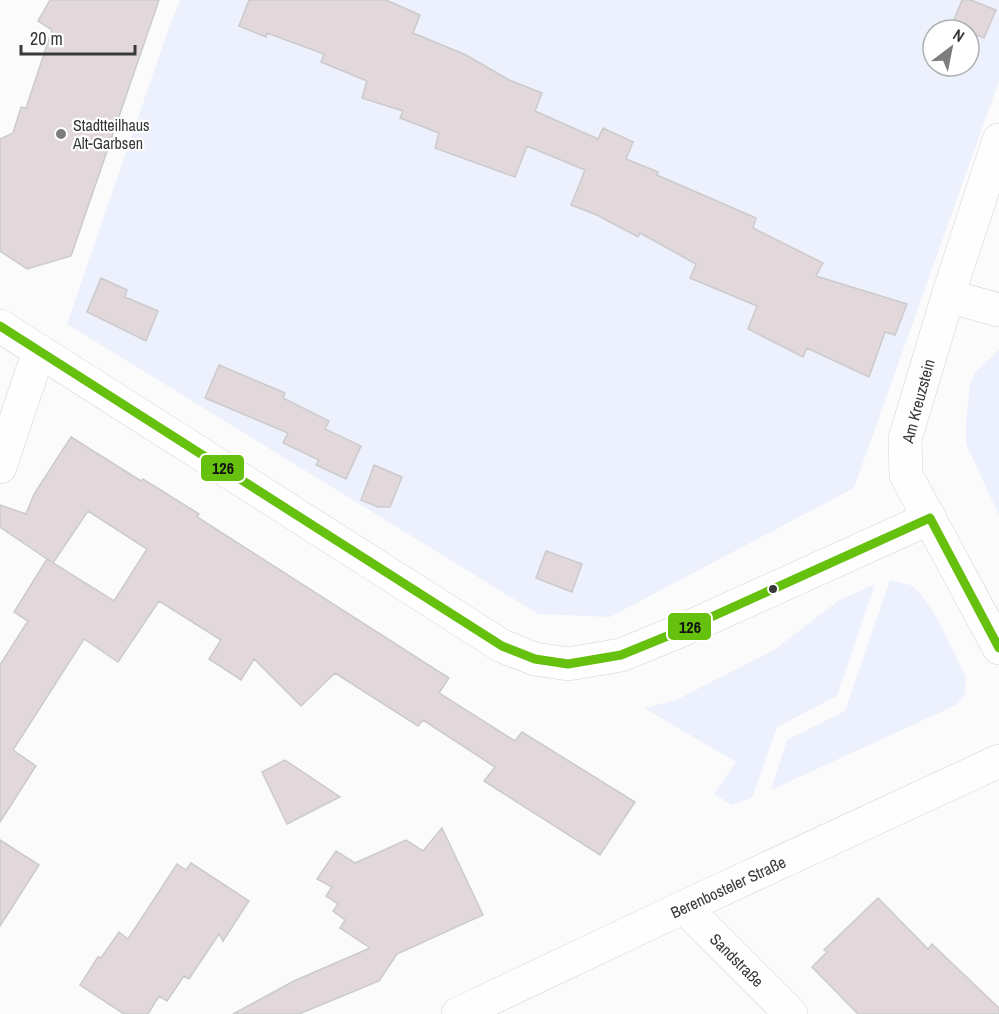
<svg xmlns="http://www.w3.org/2000/svg" width="999" height="1014" font-family="'Archivo Narrow',sans-serif">
	<rect width="100%" height="100%" fill="#fbfbfb"/>
	<!-- green -->
	<path fill="#edf1fd" fill-rule="evenodd" d="M180,0H999V81L854,488L610,617L538,614L67,324L166,36ZM933,30H969V66H933Z
		M999,350V515L966,444V422L970,384L975,372Z
		M890,580L911,585L921,594L936,616L966,677L965,695L956,705L771,790L787,740L845,711Z
		M875,584L837,696L777,727L752,798L732,805L714,794L736,762L644,708L676,700L774,650L838,601Z"/>
	<!-- building -->
	<path fill="#e2d8db" stroke="#cbcbcb" stroke-width="1.5" d="M50,0H159L71,256L27,269L0,251V139L13,133L21,107L26,108L52,30L38,21Z
		M249,0H386L420,15L413,33L466,55L509,80L542,93L535,111L598,139L603,128L633,142L626,159L658,172L657,175L756,218L753,228L823,263L816,276L907,304L895,335L885,332L869,377L807,348L803,357L748,329L757,306L690,278L696,264L640,233L638,237L597,215L571,205L585,170L527,146L515,177L435,148L439,133L400,118L403,111L362,98L367,81L321,62L324,54L267,33L266,37L239,26Z
		M962,0H971L996,10L984,38L969,32V30L952,25Z
		M101,278L127,290L125,297L158,311L146,341L87,312Z
		M219,365L285,393L283,398L329,421L325,429L361,446L346,479L316,465L319,460L283,443L288,433L205,398Z
		M71,437L141,481L143,479L199,514L197,517L449,678L439,693L515,741L522,732L635,802L600,855L484,781L495,767L423,720L418,726L335,673L301,706L254,659L241,680L209,659L221,640L159,601L118,662L84,639L13,750L36,766L0,822V665L28,621L14,612L47,559L114,601L147,549L88,511L53,563L0,527V505L26,514L34,494Z
		M374,465L402,477L390,507H378L361,500Z
		M546,551L582,564L572,592L536,578Z
		M285,760L340,797L287,824L262,772Z
		M442,828L483,915L397,954L379,981L299,1014H233L294,981L370,948L340,928L345,920L333,911L338,904L326,896L332,887L317,879L336,851L355,863L406,840L423,851Z
		M0,840L39,865L0,926Z
		M191,863L249,901L223,941L219,934L189,979L184,976L167,1001L159,996L148,1014H124L80,985L98,957L101,958L119,932L128,939L177,864L186,870Z
		M878,898L928,949L932,944L999,1008V1014H858L812,967L827,952L824,950Z"/>
	<g fill="none" stroke-linecap="round" stroke-linejoin="round">
		<!-- minor casing -->
		<g stroke="#d4d4d4" stroke-width="34">
			<path id="minor" d="M999,140L948,296L905,439L906,475L999,648
				M948,296L999,310
				M0,326L502,646L535,659L568,664L621,655L687,628L930,518
				M0,467L39,351
				M684,907L791,1014
				M458,1014L684,907L999,761"/>
		</g>
		<!-- minor -->
		<use href="#minor" stroke="#fefefe" stroke-width="33"/>
		<!-- bus-1 casing -->
		<g stroke="#fff" stroke-width="14">
			<path id="bus-1" d="M0,326L502,646L535,659L568,664L621,655L687,628L930,518
				M930,518L999,648"/>
		</g>
		<!-- bus-1 -->
		<use href="#bus-1" stroke="#66c10e" stroke-width="9"/>
	</g>
	<!-- markers -->
	<circle fill="#7c7d7d" stroke="#fff" stroke-width="2" cx="61" cy="134" r="6"/>
	<circle fill="#383939" stroke="#fff" stroke-width="2" cx="773" cy="589" r="5"/>
	<g text-anchor="middle" dominant-baseline="central" stroke-width="4.5" stroke-linejoin="round" paint-order="stroke">
		<!-- poi labels -->
		<g font-size="16" fill="#383939" stroke="#fff" text-anchor="start">
			<text x="73" y="125">Stadtteilhaus<tspan x="73" dy="18">Alt-Garbsen</tspan></text>
		</g>
		<!-- street labels -->
		<g font-size="16" fill="#383939" stroke="#fff">
			<text transform="translate(918 401) rotate(-75)">Am Kreuzstein</text>
			<text transform="translate(728 887) rotate(-25)">Berenbosteler Straße</text>
			<text transform="translate(737 960) rotate(45)">Sandstraße</text>
		</g>
	</g>
	<g stroke="#fff" stroke-width="2">
		<rect x="200" y="454" width="45" height="28" rx="6" fill="#66c10e"/>
		<rect x="667" y="612" width="45" height="29" rx="6" fill="#66c10e"/>
	</g>
	<g font-size="16" text-anchor="middle" font-weight="bold" fill="#111">
		<text x="223" y="474">126</text>
		<text x="690" y="633">126</text>
	</g>
	<!-- north arrow -->
	<g transform="translate(951 48) rotate(32)"><circle r="28" fill="#ffffff" stroke="#afb0b0" stroke-width="1.5"/>
	<path d="M0-4.5L10 22L0 15L-10 22Z" fill="#7c7d7d"/>
	<text y="-9" font-size="16" font-weight="bold" text-anchor="middle" fill="#383939">N</text>
	</g>
	<!-- scale -->
	<path d="M21 45v9h114v-9" fill="none" stroke="#383939" stroke-width="3"/>
	<text x="30" y="45" font-size="18" fill="#383939" stroke="#ffffff" stroke-width="4.5" paint-order="stroke">20 m</text>
</svg>
